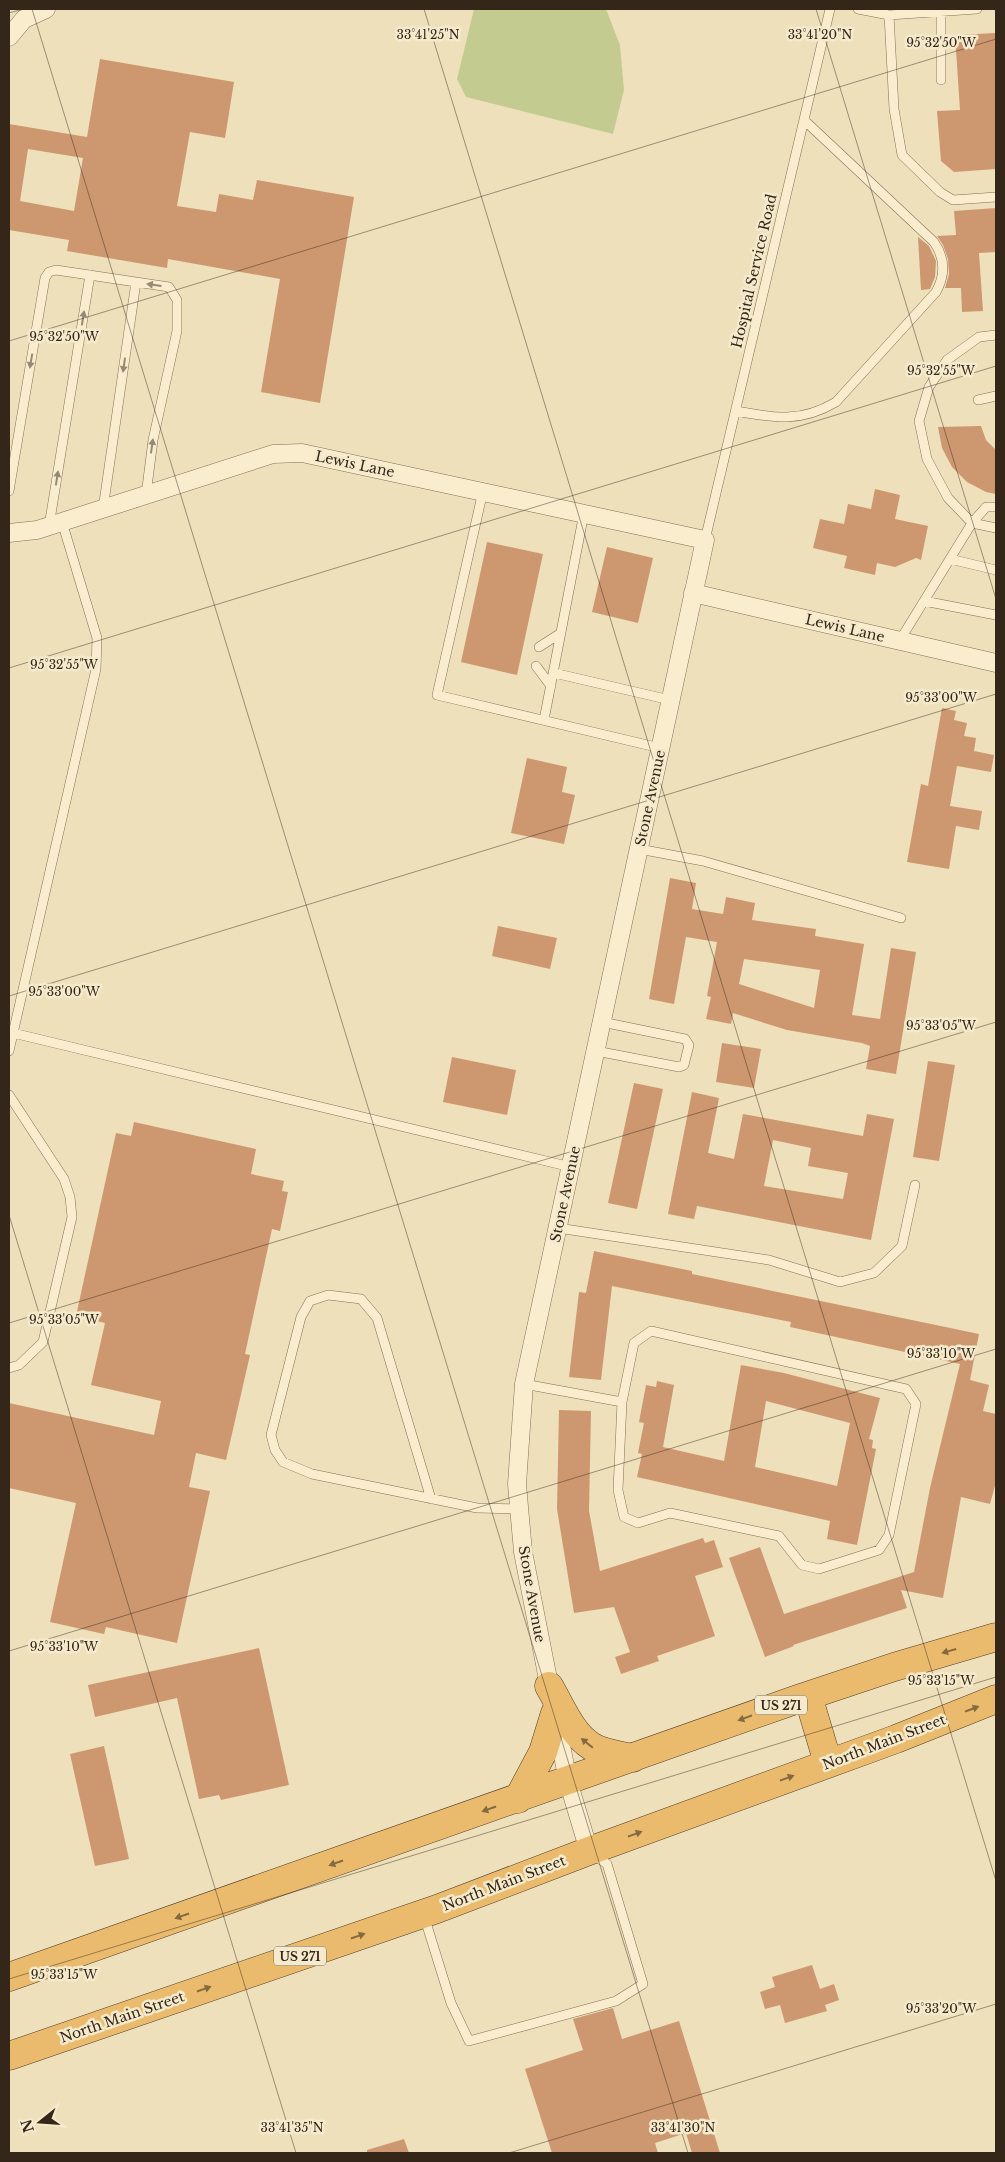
<svg xmlns="http://www.w3.org/2000/svg" width="1005" height="2162" font-family="'Libre Baskerville',serif">
	<rect width="100%" height="100%" fill="#eee0bb"/>
	<!-- green -->
	<path fill="#c4cb90" d="M474,9H606L620,45L624,90L613,134L466,97L457,79Z"/>
	<!-- building -->
	<path fill="#cd9870" fill-rule="evenodd" d="M996,33V169L954,172L941,161L937,111L960,110L955,35Z
		M100,59L234,82L225,138L190,132L177,206L216,212L219,194L253,200L257,180L354,197L320,403L261,392L280,279L168,259L167,268L67,251L69,240L9,230V124L87,137ZM28,149L83,158L74,211L20,201Z
		M996,208V252L979,253L983,311L962,312L961,288H945L949,274L948,259L943,245L937,236L956,235L954,211Z
		M918,237L929,246L936,261L935,277L930,289L921,290Z
		M981,426L986,440L996,450V494L986,492L967,482L952,467L942,448L938,427Z
		M875,489L900,495L895,519L928,526L921,560L916,558L895,567L877,563L875,575L844,568L847,556L813,548L820,519L844,524L848,504L871,509Z
		M487,542L543,554L517,675L461,662Z
		M607,547L653,558L638,623L592,612Z
		M942,708L956,711L954,720L967,723L964,736L976,738L974,751L994,755L991,772L957,766L950,806L982,811L979,830L956,826L949,869L907,862L921,784L928,786Z
		M527,758L567,767L562,792L575,795L564,844L511,833Z
		M670,878L696,883L692,909L723,914L726,897L755,903L752,920L816,929L815,936L864,944L852,1015L880,1019L891,948L916,952L896,1074L866,1069L870,1046L862,1043L787,1030L733,1013L731,1024L706,1019L711,997L707,996L717,942L686,937L674,1004L649,999ZM744,959L820,970L814,1008L739,984Z
		M498,926L557,938L550,969L492,956Z
		M722,1043L761,1049L754,1088L716,1082Z
		M452,1057L516,1070L507,1115L443,1102Z
		M928,1061L955,1065L939,1161L913,1157Z
		M634,1083L663,1089L637,1209L608,1203Z
		M692,1092L719,1098L708,1153L734,1159L743,1114L863,1136L867,1114L894,1119L871,1240L697,1206L694,1219L668,1214ZM773,1140L811,1148L808,1166L848,1173L843,1199L764,1186Z
		M134,1122L256,1149L251,1174L284,1181L282,1191L288,1192L280,1231L272,1229L245,1354L250,1355L226,1460L196,1453L189,1487L210,1491L177,1643L106,1627L104,1634L50,1622L76,1503L9,1488V1403L154,1435L161,1401L91,1385L105,1323L76,1316L116,1133L131,1136Z
		M594,1251L692,1271V1274L979,1334L970,1380L989,1385L983,1411L996,1414V1482L990,1504L961,1497L943,1598L901,1590L907,1608L793,1645L794,1646L765,1657L729,1558L760,1547L784,1614L914,1572L930,1488L960,1364L790,1327L791,1322L612,1286L601,1380L569,1377L579,1292L586,1293Z
		M741,1365L784,1373L880,1398L869,1439L873,1440L872,1448L876,1449L857,1545L827,1539L830,1521L637,1477L642,1454L638,1453L644,1423L639,1422L646,1385L656,1387L657,1381L674,1385L663,1447L724,1461ZM766,1401L850,1423L837,1486L755,1467Z
		M559,1410L591,1411L589,1511L600,1571L703,1538L705,1543L714,1540L723,1567L695,1576L715,1636L657,1656L659,1661L621,1674L615,1657L630,1652L614,1607L574,1613L557,1509Z
		M259,1648L289,1785L221,1800L219,1795L199,1799L177,1698L95,1717L88,1685Z
		M104,1746L129,1859L95,1866L70,1754Z
		M812,1965L820,1989L834,1984L839,2000L825,2005L827,2011L785,2023L780,2005L765,2009L760,1992L775,1987L772,1977Z
		M613,2008L622,2039L679,2021L720,2153H692L686,2133L655,2143L658,2153H552L525,2069L583,2050L573,2019Z
		M404,2139L409,2153H367V2150Z"/>
	<g fill="none" stroke-linecap="round" stroke-linejoin="round">
		<!-- service casing -->
		<g stroke="#856f55" stroke-width="10">
			<path id="service" d="M858,9L889,15L977,9
				M889,15L894,109L902,155L940,192L953,200L996,197
				M941,80V11
				M996,335L979,337L947,360L929,387L919,421L927,459L948,498L972,523L986,507H996
				M978,400L996,396
				M736,411C774,418 801,423 836,402L936,292C946,274 945,258 934,242L804,120
				M9,491L45,278L49,272L56,270L169,287L177,300V331L153,440L146,495
				M483,491L437,695L660,748
				M103,509L136,282
				M49,526L90,275
				M705,540L830,9
				M950,559L996,570
				M924,601L996,615
				M900,640L972,523L996,528
				M539,647L561,633
				M536,666L551,686
				M554,673L670,700
				M544,720L584,513
				M639,849L703,861L901,918
				M13,1033L571,1167
				M9,1051L96,669L97,638L62,522
				M596,1051L679,1067L684,1065L689,1045L685,1039L602,1022
				M9,1095L64,1179L70,1197L72,1217L43,1342L19,1365L9,1368
				M558,1228L769,1260L840,1282L874,1273L902,1246L915,1185
				M651,1331L906,1389L916,1404L889,1535L879,1550L819,1569L802,1565L779,1536L670,1513L638,1523L624,1517L618,1490L622,1402L634,1343Z
				M524,1384L622,1402
				M431,1499L377,1318L361,1299L328,1295L310,1301L301,1317L271,1435L275,1450L283,1462L312,1474L477,1508L519,1509
				M424,1916L451,2003L469,2041L616,2001L643,1984L607,1864L593,1854"/>
		</g>
		<!-- minor casing -->
		<g stroke="#856f55" stroke-width="19">
			<path id="minor" d="M9,37L24,19L46,9
				M9,533L37,530L273,454L302,453L705,540L524,1384L517,1484L523,1552L568,1781L589,1851
				M693,593L996,663"/>
		</g>
		<!-- trunk casing -->
		<g stroke="#523d2a" stroke-width="29">
			<path id="trunk" d="M549,1686C561,1706 571,1733 591,1746C603,1754 620,1755 633,1758
				M808,1696L828,1763
				M518,1799L543,1752L555,1713
				M9,1977L798,1699L894,1667L996,1637
				M9,2056L437,1909L589,1851L896,1739L996,1699"/>
		</g>
		<!-- service -->
		<use href="#service" stroke="#f9edce" stroke-width="9"/>
		<!-- minor -->
		<use href="#minor" stroke="#f9edce" stroke-width="18"/>
		<!-- trunk -->
		<use href="#trunk" stroke="#eabb6c" stroke-width="28"/>
	</g>
	<!-- one-way arrows -->
	<defs><path id="oneway-solid" d="M-6-.8H1V-3.2L6.5 0L1 3.2V.8H-6Z" transform="scale(1.25)"/></defs>
	<g fill="#968a74">
		<use href="#oneway-solid" transform="translate(154 285) rotate(-172)"/>
		<use href="#oneway-solid" transform="translate(83 318) rotate(-81)"/>
		<use href="#oneway-solid" transform="translate(31 361) rotate(100)"/>
		<use href="#oneway-solid" transform="translate(124 365) rotate(98)"/>
		<use href="#oneway-solid" transform="translate(152 446) rotate(-82)"/>
		<use href="#oneway-solid" transform="translate(57 478) rotate(-81)"/>
	</g>
	<g fill="#866a3f">
		<use href="#oneway-solid" transform="translate(949 1651) rotate(164)"/>
		<use href="#oneway-solid" transform="translate(972 1709) rotate(-21)"/>
		<use href="#oneway-solid" transform="translate(745 1718) rotate(160)"/>
		<use href="#oneway-solid" transform="translate(587 1743) rotate(-141)"/>
		<use href="#oneway-solid" transform="translate(787 1778) rotate(-20)"/>
		<use href="#oneway-solid" transform="translate(489 1809) rotate(161)"/>
		<use href="#oneway-solid" transform="translate(635 1834) rotate(-20)"/>
		<use href="#oneway-solid" transform="translate(336 1863) rotate(161)"/>
		<use href="#oneway-solid" transform="translate(182 1916) rotate(161)"/>
		<use href="#oneway-solid" transform="translate(358 1936) rotate(-19)"/>
		<use href="#oneway-solid" transform="translate(204 1989) rotate(-19)"/>
	</g>
	<!-- ticks -->
	<path fill="none" stroke="#34271a" stroke-width="1" stroke-opacity="0.45" d="M32,9L688,2153M424,9L996,1881M816,9L996,599M9,13L23,9M9,341L996,39M9,668L996,366M9,996L996,694M9,1215L296,2153M9,1323L996,1022M9,1651L996,1349M9,1979L996,1677M509,2153L996,2004"/>
	<g text-anchor="middle" dominant-baseline="central" stroke-width="5" stroke-linejoin="round" paint-order="stroke">
		<!-- shield labels -->
		<g fill="#f5eacb" stroke="#6e624f" stroke-width="1">
			<rect x="755" y="1695.5" width="52" height="19" rx="4"/>
			<rect x="274" y="1946.5" width="52" height="19" rx="4"/>
		</g>
		<g font-size="12" font-weight="bold" fill="#34271a">
			<text x="781" y="1705">US 271</text>
			<text x="300" y="1956">US 271</text>
		</g>
		<!-- street labels -->
		<g font-size="14" fill="#34271a" stroke="#f5eacb">
			<text transform="translate(754 271) rotate(-77)">Hospital Service Road</text>
			<text transform="translate(355 464) rotate(12)">Lewis Lane</text>
			<text transform="translate(845 628) rotate(13)">Lewis Lane</text>
			<text transform="translate(650 798) rotate(-78)">Stone Avenue</text>
			<text transform="translate(565 1194) rotate(-78)">Stone Avenue</text>
			<text transform="translate(532 1594) rotate(80)">Stone Avenue</text>
			<text transform="translate(884 1742) rotate(-21)">North Main Street</text>
			<text transform="translate(504 1883) rotate(-21)">North Main Street</text>
			<text transform="translate(122 2017) rotate(-19)">North Main Street</text>
		</g>
	</g>
	<g font-size="12" text-anchor="middle" fill="#34271a" stroke="#f5eacb" stroke-width="5" stroke-linejoin="round" paint-order="stroke">
		<text x="428" y="39">33°41'25"N</text>
		<text x="820" y="39">33°41'20"N</text>
		<text x="941" y="47">95°32'50"W</text>
		<text x="64" y="341">95°32'50"W</text>
		<text x="941" y="375">95°32'55"W</text>
		<text x="64" y="669">95°32'55"W</text>
		<text x="941" y="702">95°33'00"W</text>
		<text x="64" y="996">95°33'00"W</text>
		<text x="941" y="1030">95°33'05"W</text>
		<text x="64" y="1324">95°33'05"W</text>
		<text x="941" y="1358">95°33'10"W</text>
		<text x="64" y="1651">95°33'10"W</text>
		<text x="941" y="1685">95°33'15"W</text>
		<text x="64" y="1979">95°33'15"W</text>
		<text x="941" y="2013">95°33'20"W</text>
		<text x="292" y="2132">33°41'35"N</text>
		<text x="683" y="2132">33°41'30"N</text>
	</g>
	<!-- border -->
	<rect width="1005" height="2162" fill="none" stroke="#34271a" stroke-width="20"/>
	<!-- north arrow -->
	<g transform="translate(40 2122) rotate(253)" stroke="#f5eacb" stroke-width="4" paint-order="stroke">
	<path d="M0-4L9 19L0 12L-9 19Z" fill="#34271a"/>
	<text y="-8" font-size="14" font-weight="bold" text-anchor="middle" fill="#34271a">N</text>
	</g>
</svg>
